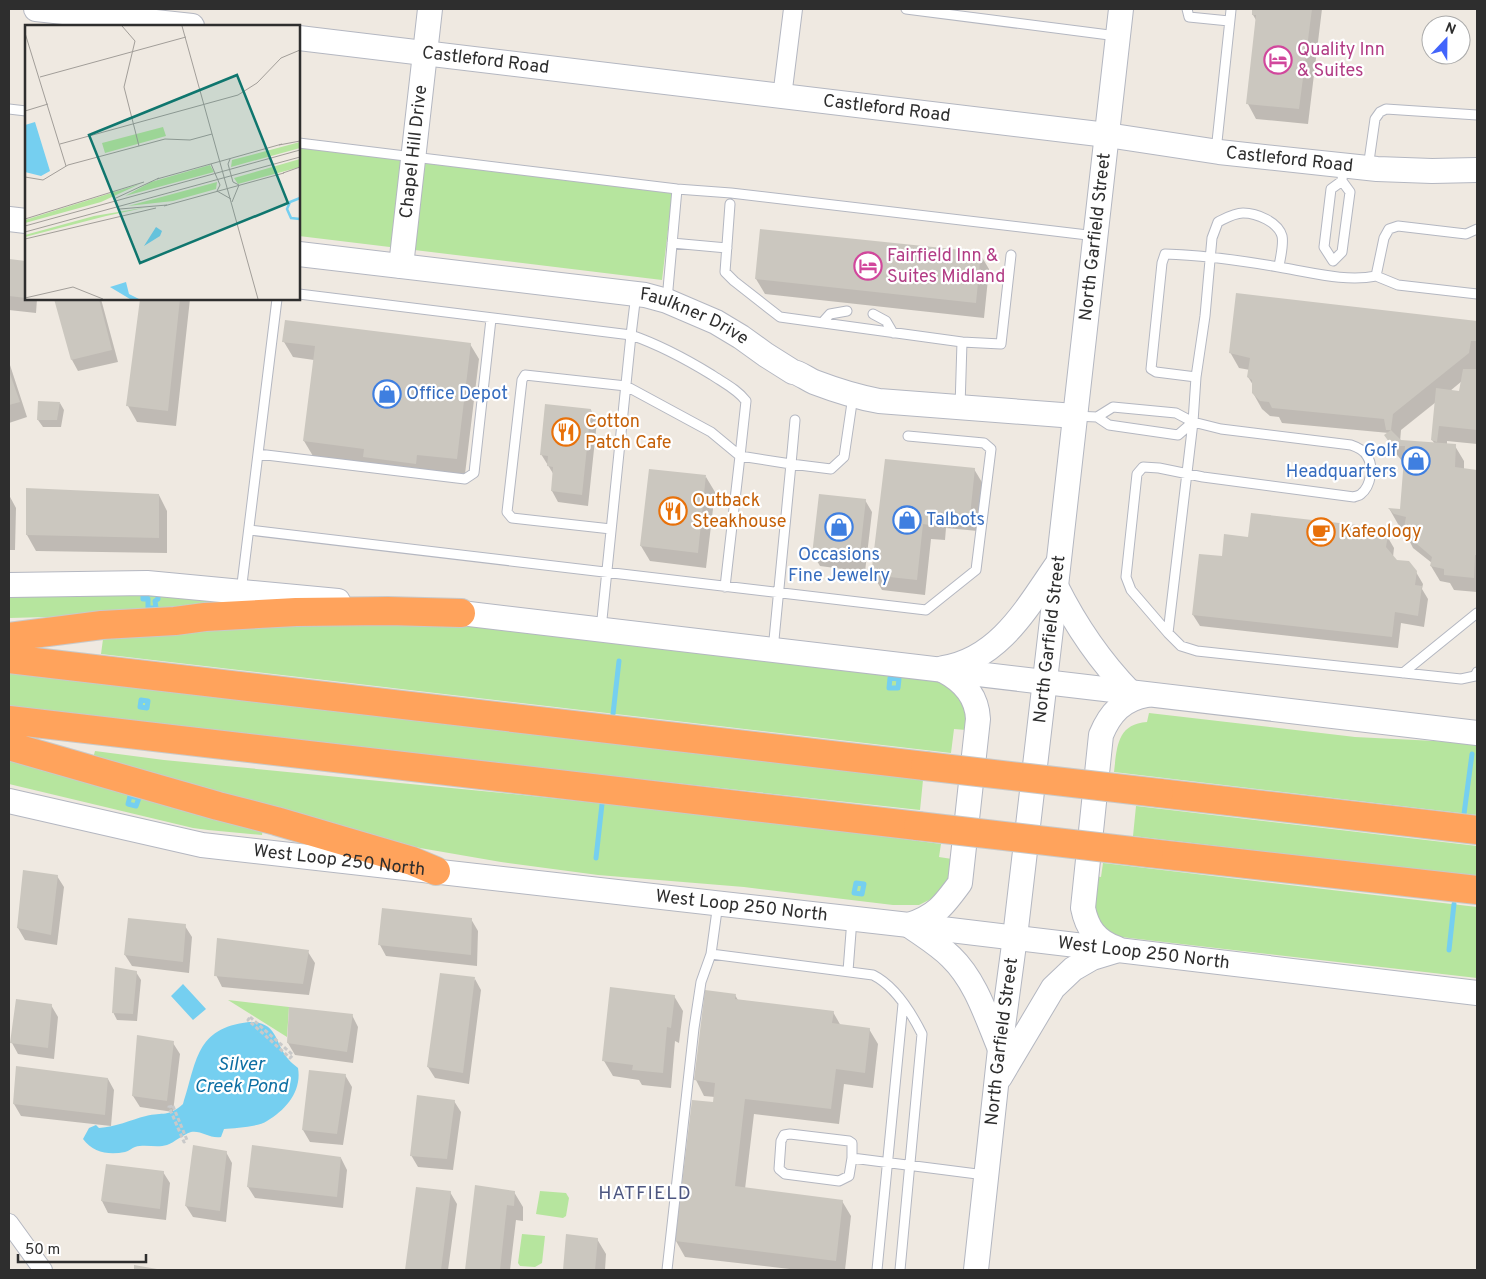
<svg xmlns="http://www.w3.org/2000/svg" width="1486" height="1279" font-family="Overpass,sans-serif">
	<rect width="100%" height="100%" fill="#efe9e1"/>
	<!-- green -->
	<path fill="#b6e59e" d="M299,143L673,188L662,280L299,236Z
		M9,595H170L269,602L87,616L9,618Z
		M369,621L477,626L930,679L948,684L966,707V730L954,729L951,753L101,654L104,632Z
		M9,673L923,780L920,810L574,772L9,706Z
		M1149,713L1355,737L1455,742L1477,745V815L1114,772C1117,747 1117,724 1147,722Z
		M95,751L164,760C423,785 683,809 941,844L939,857L952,859L949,878L937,896L919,905H893L744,887L598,875L501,862L420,848L332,828L92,762Z
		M9,759L263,829L262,835L208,830L193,828L9,784Z
		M1136,806L1477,846V877L1133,836Z
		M1103,863L1477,907V978L1121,937L1110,934L1094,920L1090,875L1101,877Z
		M228,1000L289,1007L287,1037Z
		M540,1191L566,1193L569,1198L566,1216L563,1218L536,1214Z
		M522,1234L545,1236L542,1263L535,1267L520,1266L518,1263Z"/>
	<!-- water -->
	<path fill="#75cff0" d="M183,984L206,1009L193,1020L171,996Z
		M249,1022C279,1022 274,1043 289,1060C291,1063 295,1065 298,1068C302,1091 286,1110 267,1121C258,1127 235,1128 224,1129L221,1137C210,1139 201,1130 191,1132C182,1135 175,1142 167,1145C157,1148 145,1144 135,1147C132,1148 129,1151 125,1152C109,1155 93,1153 83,1139L89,1128L96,1125L99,1128C116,1127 130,1120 146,1116C163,1112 169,1117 183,1104C197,1062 195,1028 249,1022Z"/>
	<!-- shadow -->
	<path fill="#0003" fill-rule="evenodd" d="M1253,9H1322L1308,124L1256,119L1248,104L1256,20L1253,15Z
		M980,254L989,269L984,318L765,294L756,279Z
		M9,260L26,262V299H37L36,313L9,310Z
		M1238,294L1477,323V444L1447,441V445L1455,446L1464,461V470L1477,471V592L1454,590L1450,583L1440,581L1431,566L1432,563L1413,548L1404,530L1398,524L1390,510H1401L1405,461H1402L1394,451L1386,436L1389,433L1282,423L1279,417L1270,416L1262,409L1253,393V385L1248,377L1250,370L1239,368L1230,352ZM1462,381L1460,392L1450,391ZM1436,402L1432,440L1435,444L1400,442L1401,430Z
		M55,299H101L118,362L78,371L72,360Z
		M142,299H190L176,426L137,422L128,406Z
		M284,342L470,344L479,359L465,474L426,470L425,479L373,472L368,463L313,456L304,441L314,360L293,357Z
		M9,362L27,417L9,423Z
		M60,403L64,410L61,427H43L38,420Z
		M591,410L597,421L588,506L558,502L552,491L554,475L541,454Z
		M974,469L983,484L978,531L946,528L945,540L931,539L925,595L882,590L873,575Z
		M706,477L715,492L706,568L650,561L641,546Z
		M28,489L159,495L167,511V553L36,551L27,535Z
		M9,495L16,508L15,550H9Z
		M865,500L872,512L865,572L820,566L813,554Z
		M1374,528L1378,536H1387L1394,548L1393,557L1396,561L1416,572L1423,584L1422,589L1428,599L1424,627L1401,623L1398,648L1200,626L1193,615L1224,558L1249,538Z
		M57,876L64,887L57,945L25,940L18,928Z
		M471,919L478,931L477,966L386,956L380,945Z
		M185,926L192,937L189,973L132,966L125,955Z
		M308,952L315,963L309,995L222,987L216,975Z
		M136,972L141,980L137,1021L117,1020L113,1012Z
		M475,979L481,990L469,1084L435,1078L428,1067Z
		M735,995L738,1000L833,1012L841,1026L869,1029L878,1044L873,1088L844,1084L839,1124L754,1114L745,1189L842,1201L851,1216L845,1270H798L685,1257L676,1241L693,1101L714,1104L715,1097L704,1096L696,1080Z
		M674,996L683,1011L679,1043L675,1041L671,1088L642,1085L639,1080L613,1076L604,1061Z
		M51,1005L58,1017L54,1059L18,1054L12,1043Z
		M352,1015L358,1027L353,1063L295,1055L288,1043Z
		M173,1043L180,1054L173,1112L140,1107L133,1096Z
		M17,1067L108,1079L114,1090L111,1126L21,1116L14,1104Z
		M310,1072L345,1075L352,1087L343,1145L310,1142L303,1130Z
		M454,1101L461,1112L453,1170L418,1167L411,1155Z
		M226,1152L232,1163L226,1222L193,1217L186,1206Z
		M341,1158L347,1170L343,1208L255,1198L248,1187Z
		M107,1165L163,1172L170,1183L166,1220L108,1213L102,1201Z
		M476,1186L514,1192L523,1207V1221L516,1220L510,1270H466Z
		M417,1188L450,1192L457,1204L448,1270H406Z
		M567,1236L597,1239L606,1254L605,1270H564Z"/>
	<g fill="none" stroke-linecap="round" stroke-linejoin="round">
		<!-- stream -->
		<path stroke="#75cff0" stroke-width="5" d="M143,594H158V599L155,601L156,608H148V599H143Z
			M890,678L899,679L898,688H889Z
			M141,700L148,701L147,708L140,707Z
			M613,714L619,661
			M130,796L139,798L136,806L128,804Z
			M1464,814L1472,754
			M596,858L602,804
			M856,883L864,884L862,894L854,893Z
			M1449,950L1454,904"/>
	</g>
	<!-- building -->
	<path fill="#cbc7bf" d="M1252,9H1312L1299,109L1246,104L1256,15H1252Z
		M760,229L981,252L976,303L755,279Z
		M9,259L26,261V298L9,296Z
		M1236,293L1477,321V341H1471L1469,353L1393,414L1391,430L1401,440L1456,444L1455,467L1477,470V555H1475L1474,578L1444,575V569L1430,566L1432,557L1403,532L1406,517L1394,514L1388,508L1400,509L1405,446H1392L1384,435L1391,430H1386L1384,419L1272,408L1269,402L1260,401L1252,393V380L1247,377L1250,358L1229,353Z
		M54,299H99L112,350L71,360Z
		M140,299H180L168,411L126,406Z
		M285,320L471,343L457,459L417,455L416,464L363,457L364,449L303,441L315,346L282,342Z
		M1463,369H1477V430L1439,426L1437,442L1431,440L1436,388L1459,391Z
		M9,371L20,402L9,405Z
		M38,401L60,402L57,420H37Z
		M545,404L591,409L582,495L551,491L553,467L547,466L548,456L540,455Z
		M885,459L975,468L970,516L938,513L936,526L923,524L917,580L871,575Z
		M649,469L706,475L698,553L640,546Z
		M26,488L159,494V538L26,535Z
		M819,494L866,499L859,561L812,555Z
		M1251,513L1375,527L1374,534L1388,535L1386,547L1397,560L1409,561L1417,571L1415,585L1422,586L1418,616L1395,612L1392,637L1192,615L1199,554L1222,556L1224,534L1248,537Z
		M23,870L58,875L51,935L17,928Z
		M382,908L472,918L471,955L378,945Z
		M128,918L186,924L183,962L124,955Z
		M217,938L309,950L303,984L214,976Z
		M115,967L137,971L133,1014L112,1013Z
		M440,973L475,977L463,1073L427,1067Z
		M610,987L675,995L671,1028L667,1027L663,1073L632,1070L633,1065L602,1061Z
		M705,990L736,994L735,999L834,1011L832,1023L870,1028L865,1073L836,1069L831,1109L745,1099L735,1186L843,1200L836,1261L675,1241L692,1100L713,1102L715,1083L694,1080Z
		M16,999L52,1004L48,1048L10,1043Z
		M289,1007L353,1014L347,1052L287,1043Z
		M137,1035L174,1041L167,1101L132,1096Z
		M16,1066L108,1078L105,1115L13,1104Z
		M309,1070L346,1074L337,1134L302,1130Z
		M417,1095L455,1100L447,1159L410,1156Z
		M193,1145L227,1151L220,1211L185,1206Z
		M252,1145L341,1157L337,1197L247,1187Z
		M106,1164L164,1171L160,1209L101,1201Z
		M475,1185L515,1191L514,1206L507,1205L500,1270H465Z
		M416,1187L451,1191L441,1270H405Z
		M566,1234L598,1238L595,1270H563Z
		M134,1265L157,1269V1270H134Z"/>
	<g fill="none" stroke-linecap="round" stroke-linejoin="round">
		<!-- lane casing -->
		<g stroke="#b4b7c1" stroke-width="11">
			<path id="lane" d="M906,9L1117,36
				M1187,9L1189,17L1229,21
				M9,109L26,111
				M299,143L677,189L731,193L1096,236
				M1216,151L1231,10
				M1368,168L1375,119L1380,112L1386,109L1477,115
				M1342,181L1331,189L1324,247L1333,261L1342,252L1350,192L1342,181L1343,166
				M730,204L725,272L734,281L780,317L962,342
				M672,243L727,248
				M1376,276L1398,285L1477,294
				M299,294L631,335L601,629
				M636,294L631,335C660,345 686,359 712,375C724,383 738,390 746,401L740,456L791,464L795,420
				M667,300L677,189
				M873,314L886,321L893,333
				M822,323L830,314L847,311
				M1196,377L1205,316L1212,238L1218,222C1226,218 1234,213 1243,213C1257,213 1278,222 1282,236C1284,245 1280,258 1279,267
				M960,407L962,342L1001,344L1011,255
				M1075,416L1097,417L1109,425L1178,435L1193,422
				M1097,417L1113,407L1176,413L1193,422L1221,429L1351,445C1357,447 1364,450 1367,456C1374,466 1371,486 1361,494C1359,496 1356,496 1354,497L1203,477L1159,468L1143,467L1137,474L1126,577L1131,590L1168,633L1181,646L1197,651L1461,679L1475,676L1477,672
				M258,454L465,479L474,473L491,319
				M611,529L512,518L507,512L522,380L525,375L626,386L711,432L740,456L725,587
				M249,530L926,610L976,570L991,449L984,443L908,436
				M241,592L277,299
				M1168,633L1193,422L1196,377L1156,372L1151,369L1162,263L1165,254C1205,255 1245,261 1284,268C1314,273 1347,282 1376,276L1384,238L1389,229L1398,226L1466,234L1477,229
				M773,650L791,464L831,469L844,457L853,396
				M1403,673L1477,613
				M718,903L711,954L873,975C895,986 911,1012 922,1034L900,1270
				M848,971L852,919
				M852,1158L849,1176L839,1181L785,1174L779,1169L781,1141L784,1135L790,1134L849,1141L852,1143V1158L985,1175
				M667,1270L694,1028L701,982L711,954
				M877,1270L903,1004"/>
		</g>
		<!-- street casing -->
		<g stroke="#b4b7c1" stroke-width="20">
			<path id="street" d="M782,97L793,9
				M9,1223L43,1270"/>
		</g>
		<!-- secondary casing -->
		<g stroke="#b4b7c1" stroke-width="26">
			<g id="secondary">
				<path d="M36,9L192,26"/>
				<path id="s1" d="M299,38L1107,135L1219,152L1377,169L1432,171L1477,170"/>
				<path d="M9,219L26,221"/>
				<path id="s2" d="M299,254L645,295L667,301L716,322L741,337L766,355L793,372C800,373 807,379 814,382C835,390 857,397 879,401L1075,416"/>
				<path id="s3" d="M401,266L430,9"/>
				<path d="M9,585L147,583L338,601"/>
				<path d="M1056,586C1076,626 1099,660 1130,692"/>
				<path d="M444,611L1477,733"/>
				<path d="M943,668C1000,659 1028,606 1058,563"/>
				<path id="s4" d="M9,801L202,845L909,925L1477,993"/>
				<path d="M909,925C936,916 944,905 960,883L978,719C977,696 963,681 944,671"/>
				<path d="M910,926C924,936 939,945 951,957C976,981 987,1018 1000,1049"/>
				<path d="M1116,948C1096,941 1087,928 1083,908L1101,735C1110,713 1123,699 1147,695"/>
				<path d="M1000,1077L1053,988L1073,969L1092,958L1115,951"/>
				<path id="s5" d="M976,1270L1000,1049L1015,937L1056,586L1121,9"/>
			</g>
		</g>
		<!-- highway casing -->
		<g stroke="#c9c9c9" stroke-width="30">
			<path id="highway" d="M9,637L102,625L175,621L205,617L296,612L388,611L461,613
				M9,659L925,766
				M9,720L918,826
				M9,746L218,806L276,821L412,861L436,871
				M1159,793L1477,830
				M1149,853L1477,890"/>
		</g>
		<!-- path -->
		<path stroke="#c9c9c9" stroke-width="3" stroke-dasharray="4 2.5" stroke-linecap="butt" d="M250,1017L293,1055L290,1058L248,1020Z
			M173,1106L187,1140L184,1142L169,1107Z"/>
		<!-- lane -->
		<use href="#lane" stroke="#fff" stroke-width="9"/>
		<!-- street -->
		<use href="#street" stroke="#fff" stroke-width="18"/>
		<!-- secondary -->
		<use href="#secondary" stroke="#fff" stroke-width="24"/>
		<!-- highway -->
		<use href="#highway" stroke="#ffa35c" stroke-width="28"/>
		<!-- highway-bridge casing -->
		<g stroke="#c9c9c9" stroke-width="30" stroke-linecap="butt">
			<path id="highway-bridge" d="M925,766L1159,793
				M918,826L1149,853"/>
		</g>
		<!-- highway-bridge -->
		<use href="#highway-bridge" stroke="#ffa35c" stroke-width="28"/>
	</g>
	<!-- icons -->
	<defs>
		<g id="hotel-ring" transform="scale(1.4375)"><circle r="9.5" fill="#fff" stroke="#d1479c" stroke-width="1.5"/><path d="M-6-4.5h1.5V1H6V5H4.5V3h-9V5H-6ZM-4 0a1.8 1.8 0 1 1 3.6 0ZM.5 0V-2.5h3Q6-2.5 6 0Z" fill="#d1479c"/></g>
		<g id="shop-ring" transform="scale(1.4375)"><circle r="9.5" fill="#fff" stroke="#3f7fe0" stroke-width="1.5"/><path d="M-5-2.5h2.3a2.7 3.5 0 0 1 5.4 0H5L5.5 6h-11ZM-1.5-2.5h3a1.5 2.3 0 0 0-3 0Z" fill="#3f7fe0"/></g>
		<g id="restaurant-ring" transform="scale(1.4375)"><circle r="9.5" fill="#fff" stroke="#e8710a" stroke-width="1.5"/><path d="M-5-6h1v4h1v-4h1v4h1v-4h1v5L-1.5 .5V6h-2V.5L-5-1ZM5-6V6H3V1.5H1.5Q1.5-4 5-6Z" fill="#e8710a"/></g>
		<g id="cafe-ring" transform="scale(1.4375)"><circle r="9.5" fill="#fff" stroke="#e8710a" stroke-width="1.5"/><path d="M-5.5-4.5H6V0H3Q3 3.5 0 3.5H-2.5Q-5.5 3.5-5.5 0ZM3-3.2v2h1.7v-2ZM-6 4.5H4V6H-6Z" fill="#e8710a"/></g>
	</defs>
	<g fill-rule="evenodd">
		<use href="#hotel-ring" x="1278" y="60"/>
		<use href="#hotel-ring" x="868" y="266"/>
		<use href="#shop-ring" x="387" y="394"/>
		<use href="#restaurant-ring" x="566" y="432"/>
		<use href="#shop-ring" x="1416" y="461"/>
		<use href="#restaurant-ring" x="673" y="511"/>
		<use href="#shop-ring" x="907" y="520"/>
		<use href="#shop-ring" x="839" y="527"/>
		<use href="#cafe-ring" x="1321" y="532"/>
	</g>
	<g text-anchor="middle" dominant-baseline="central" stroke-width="4.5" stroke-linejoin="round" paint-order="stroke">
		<!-- hotel labels -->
		<g font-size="18" fill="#b23c85" stroke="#fff" text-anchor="start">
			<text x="1297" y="50">Quality Inn<tspan x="1297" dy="21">&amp; Suites</tspan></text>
			<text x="887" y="256">Fairfield Inn &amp;<tspan x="887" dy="21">Suites Midland</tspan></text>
		</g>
		<!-- street labels -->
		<g font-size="18" fill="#2e2e2e" stroke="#fff">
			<text stroke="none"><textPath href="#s1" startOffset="188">Castleford Road</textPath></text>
			<text stroke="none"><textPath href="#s1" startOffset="592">Castleford Road</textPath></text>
			<text stroke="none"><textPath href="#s3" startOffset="115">Chapel Hill Drive</textPath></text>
			<text stroke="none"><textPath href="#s1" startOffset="998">Castleford Road</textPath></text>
			<text stroke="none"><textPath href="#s5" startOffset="1040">North Garfield Street</textPath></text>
			<text stroke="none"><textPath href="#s2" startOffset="402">Faulkner Drive</textPath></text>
			<text stroke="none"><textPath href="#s5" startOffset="635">North Garfield Street</textPath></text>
			<text stroke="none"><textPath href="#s4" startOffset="336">West Loop 250 North</textPath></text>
			<text stroke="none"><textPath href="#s4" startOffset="741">West Loop 250 North</textPath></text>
			<text stroke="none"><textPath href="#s4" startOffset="1146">West Loop 250 North</textPath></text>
			<text stroke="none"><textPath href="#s5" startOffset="230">North Garfield Street</textPath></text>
		</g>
		<!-- shop labels -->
		<g font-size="18" fill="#366cbe" stroke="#fff" text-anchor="start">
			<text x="406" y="394">Office Depot</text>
			<text x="1397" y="451" text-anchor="end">Golf<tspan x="1397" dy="21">Headquarters</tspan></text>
			<text x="926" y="520">Talbots</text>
			<text x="839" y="555" text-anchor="middle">Occasions<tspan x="839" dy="21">Fine Jewelry</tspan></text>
		</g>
		<!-- food labels -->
		<g font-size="18" fill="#c56008" stroke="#fff" text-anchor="start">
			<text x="585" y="422">Cotton<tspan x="585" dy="21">Patch Cafe</tspan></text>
			<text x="692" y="501">Outback<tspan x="692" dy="21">Steakhouse</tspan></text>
			<text x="1340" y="532">Kafeology</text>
		</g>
		<!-- water labels -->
		<g font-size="19" font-style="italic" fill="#0d6fa3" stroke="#fff">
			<text x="241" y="1065">Silver<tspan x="241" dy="22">Creek Pond</tspan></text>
		</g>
		<!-- neighbourhood labels -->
		<g font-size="19" letter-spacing="1" fill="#4d5680" stroke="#fff">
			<text x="645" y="1194">HATFIELD</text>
		</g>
	</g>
	<!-- overview -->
	<g transform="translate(25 25)">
		<rect width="275" height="275" fill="#efe9e1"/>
		<path d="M138,102L141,111L80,128L77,118ZM275,117V123L206,142L207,135ZM275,134V142L213,159L209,153ZM185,140L189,147L100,171L126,157ZM192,157L191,164L148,176L103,181ZM115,159L76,177L0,198V195ZM123,182L81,191L0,212V210L69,191Z" fill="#b6e59e"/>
		<path d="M10,97L25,146L16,151L0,147V100ZM131,202L137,206L135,211L119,221ZM101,257L104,269L114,274H105L85,262Z" fill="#75cff0"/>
		<path fill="none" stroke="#75cff0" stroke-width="2.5" d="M275,173L265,177L262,184L266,193L275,194"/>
		<path fill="none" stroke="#a29e99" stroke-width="1" d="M97,1L110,16L99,62L114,121M157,1L233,274M0,8L41,141M15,52L161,12M0,86L23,79M35,119L213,70L232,58L256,33L275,25M254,120L275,116M205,134L203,139L208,157L214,160L207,177M186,139L195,160L192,166L206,174M258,148L275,142M0,152L18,155L43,140L140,114L165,115L187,109M132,154L257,119M91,173L134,153M139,181L259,148M95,184L142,180M0,194L119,157M0,201L275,125M0,207L275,132M0,214L131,183M0,273L48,262L78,274"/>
		<path fill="#0f766e" fill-opacity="0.15" stroke="#0f766e" stroke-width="2.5" d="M212,50L263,178L115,238L64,110Z"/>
		<rect width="275" height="275" fill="none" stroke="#2e2e2e" stroke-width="2.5"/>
	</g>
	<!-- border -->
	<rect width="1486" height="1279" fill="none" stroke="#2e2e2e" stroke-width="20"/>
	<!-- north arrow -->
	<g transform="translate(1446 40) rotate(22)"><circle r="24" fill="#ffffff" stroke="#ababab"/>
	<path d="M0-4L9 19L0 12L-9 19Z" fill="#4264fb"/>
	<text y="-8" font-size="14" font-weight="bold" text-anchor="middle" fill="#2e2e2e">N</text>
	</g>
	<!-- scale -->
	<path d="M18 1254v8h128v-8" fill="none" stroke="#2e2e2e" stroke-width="2.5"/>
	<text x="25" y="1254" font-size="15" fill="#2e2e2e" stroke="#ffffff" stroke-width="4" paint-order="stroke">50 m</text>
</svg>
